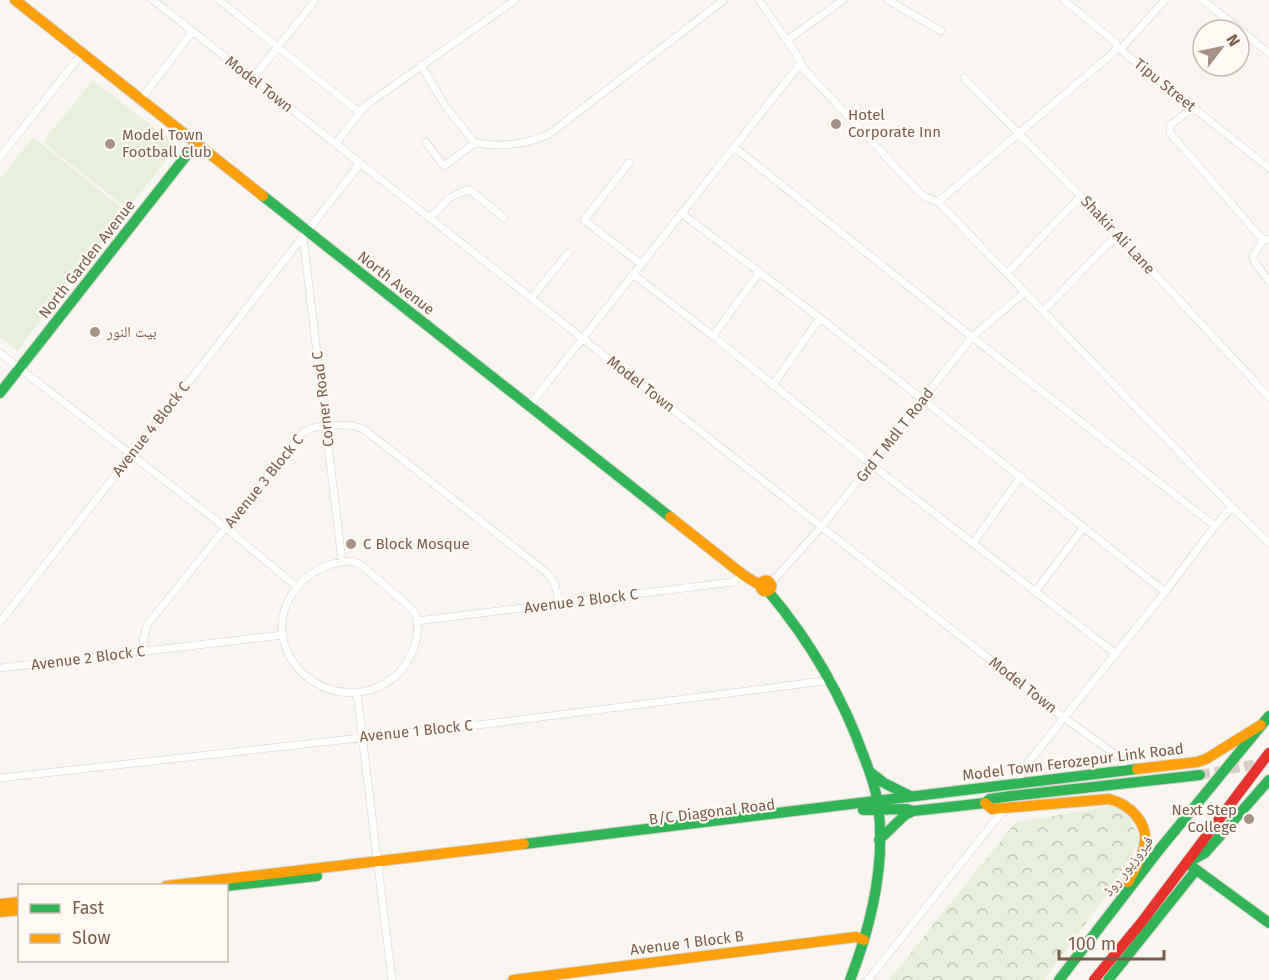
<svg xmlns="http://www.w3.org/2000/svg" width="1269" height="980" font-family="'Fira Sans','Noto Naskh Arabic',sans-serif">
	<defs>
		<pattern id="park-crowns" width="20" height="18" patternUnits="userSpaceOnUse" patternTransform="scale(1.5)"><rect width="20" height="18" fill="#e7f0db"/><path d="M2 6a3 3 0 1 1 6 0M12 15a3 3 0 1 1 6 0" fill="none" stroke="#c0c6b4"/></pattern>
	</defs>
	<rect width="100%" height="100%" fill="#f9f5f0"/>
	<!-- park -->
	<path fill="url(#park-crowns)" d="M1111,806L1126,811L1140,840C1113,890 1077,934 1044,980H889L1015,823Z"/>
	<!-- pitch -->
	<path fill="#e7f0db" d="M93,80L177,146L128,209L43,142Z
		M33,137L125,211L17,351L0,337V179Z"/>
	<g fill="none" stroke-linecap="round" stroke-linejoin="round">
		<!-- secondary-tunnel -->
		<path stroke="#d9cfc7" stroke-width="10" stroke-dasharray="10 5" stroke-linecap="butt" d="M1200,775L1266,762"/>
		<!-- street casing -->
		<g stroke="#d7d1cb" stroke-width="8">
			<path id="street" d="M153,0L1063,717L1120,758L1125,770
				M219,0L359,112
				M759,0L795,52L804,69L918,191L923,196L938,202L1232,507L1269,543
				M888,0L941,31
				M1064,0L1116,43L1117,47L1269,168
				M1203,0L1269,53
				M787,40L843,0
				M1121,49L1165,0
				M421,65L446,107L475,143C502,147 523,145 548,135L724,0
				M964,78L1118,234L1269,397
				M252,79L314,2
				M141,99L193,31
				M1193,108L1170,125V133L1263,240
				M848,117L857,107
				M426,142L444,166L475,143
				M336,143L365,106L515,0
				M734,147L972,337L1215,526
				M0,157L83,52
				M629,163L584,220L641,264
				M938,202L1113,53L1117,47
				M681,213L820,318L1165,592
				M430,218L449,198L469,189L504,218
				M303,237L342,561
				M1269,239L1263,240L1253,256L1254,261L1269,281
				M1007,273L1081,196
				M633,274L713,336L872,465L1116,654
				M532,297L568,253
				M1043,311L1118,234
				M713,336L759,273
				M0,353L226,528L297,587
				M772,386L820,318
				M529,406L800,64
				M973,543L1021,476
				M352,561L360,564L412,609C420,619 418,633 415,644C411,658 404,669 393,678C336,722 258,659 289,599C302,575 325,562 352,561Z
				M771,583L822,526L972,337L1025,292
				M1035,592L1084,527
				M417,621L733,582L737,580L742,574
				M0,622L360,164
				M145,651L143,642L147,625L301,434C312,424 352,422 365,430L547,573L554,582L560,604
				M0,668L283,635
				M357,694L392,980
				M0,778L495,723L832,680
				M1021,784L1020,776L1023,769L1165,592L1215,526L1232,507
				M868,980L1005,808"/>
		</g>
		<!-- fast casing -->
		<g stroke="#d9d2cb" stroke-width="12">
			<path id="fast" d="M263,196L670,517
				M0,393L197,142
				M768,591C810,641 842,695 864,757C870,772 876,788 878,805C886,863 871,926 850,980
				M870,772L884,783L910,796
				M1269,780L1205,853L1187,863L1269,923
				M863,810L907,809L913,811L985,803L990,799L1011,796L1200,775
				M879,840L905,815L913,811
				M524,844L1137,769
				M226,886L317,876
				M1059,980L1159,850L1269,716
				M1108,980L1196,870"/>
		</g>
		<!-- slow casing -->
		<g stroke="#d9d2cb" stroke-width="12">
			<path id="slow" d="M15,0L263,196
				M670,517L742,574L761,586
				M760.5 586a5.5 5.5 0 1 1 11 0a5.5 5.5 0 1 1-11 0Z
				M1137,769L1197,762L1206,759L1261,725
				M985,803L992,809L1109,799C1130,804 1150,824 1144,847C1141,860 1134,871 1128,882
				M166,886L524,844
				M0,904L20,902
				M0,912L20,910
				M513,980L856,937L864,940"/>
		</g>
		<!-- jam casing -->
		<g stroke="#d9d2cb" stroke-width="12">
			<path id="jam" d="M1094,980L1141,923L1269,753"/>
		</g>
		<!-- street -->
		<use href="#street" stroke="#fefefd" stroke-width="7"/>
		<!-- fast -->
		<use href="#fast" stroke="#30b455" stroke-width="10"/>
		<!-- slow -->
		<use href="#slow" stroke="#ff9f0a" stroke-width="10"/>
		<!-- jam -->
		<use href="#jam" stroke="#e5322d" stroke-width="10"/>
	</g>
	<!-- markers -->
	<g fill="#a69286" stroke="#fffaf3" stroke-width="2">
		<circle cx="836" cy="124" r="6"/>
		<circle cx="110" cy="144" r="6"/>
		<circle cx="95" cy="332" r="6"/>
		<circle cx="351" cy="544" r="6"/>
		<circle cx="1249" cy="819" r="6"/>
	</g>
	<g text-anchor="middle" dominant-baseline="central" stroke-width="4.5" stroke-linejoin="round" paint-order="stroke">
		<!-- street labels -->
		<g font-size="15" fill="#7a5c4d" stroke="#fffaf3">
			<text transform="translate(259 84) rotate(38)">Model Town</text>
			<text transform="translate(1165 85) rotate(39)">Tipu Street</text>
			<text transform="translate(1118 235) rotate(47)">Shakir Ali Lane</text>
			<text transform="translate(87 259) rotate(-52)">North Garden Avenue</text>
			<text transform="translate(396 283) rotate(38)">North Avenue</text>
			<text transform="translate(641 384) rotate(38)">Model Town</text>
			<text transform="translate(323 399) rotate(-97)">Corner Road C</text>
			<text transform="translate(151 429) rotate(-52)">Avenue 4 Block C</text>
			<text transform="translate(895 435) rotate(-52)">Grd T Mdl T Road</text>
			<text transform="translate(264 481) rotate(-51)">Avenue 3 Block C</text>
			<text transform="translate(581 601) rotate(-7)">Avenue 2 Block C</text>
			<text transform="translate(88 658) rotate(-7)">Avenue 2 Block C</text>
			<text transform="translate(1023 685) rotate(38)">Model Town</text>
			<text transform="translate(416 731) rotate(-6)">Avenue 1 Block C</text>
			<text transform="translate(1073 762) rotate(-7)">Model Town Ferozepur Link Road</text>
			<text transform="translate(712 812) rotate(-7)">B/C Diagonal Road</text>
			<text transform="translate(1128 866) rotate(-52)">فیروزپور روڈ</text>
			<text transform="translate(687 943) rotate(-7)">Avenue 1 Block B</text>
		</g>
		<!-- poi labels -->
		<g font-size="15" fill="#7a5c4d" stroke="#fffaf3" text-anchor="start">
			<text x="848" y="115">Hotel<tspan x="848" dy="17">Corporate Inn</tspan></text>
			<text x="122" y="135">Model Town<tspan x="122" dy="17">Football Club</tspan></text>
			<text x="107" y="332">بیت النور</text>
			<text x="363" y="544">C Block Mosque</text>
			<text x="1237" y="810" text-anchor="end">Next Step<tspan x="1237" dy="17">College</tspan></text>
		</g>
	</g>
	<!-- legend -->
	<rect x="18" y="884" width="210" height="78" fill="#fffaf3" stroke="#cabbb1" stroke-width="1.5"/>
	<rect x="30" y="904" width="30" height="9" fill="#30b455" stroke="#cabbb1" stroke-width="1.5"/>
	<text x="72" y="914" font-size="18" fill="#7a5c4d">Fast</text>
	<rect x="30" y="934" width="30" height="9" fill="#ff9f0a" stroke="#cabbb1" stroke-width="1.5"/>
	<text x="72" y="944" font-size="18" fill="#7a5c4d">Slow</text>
	<!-- north arrow -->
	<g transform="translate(1221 48) rotate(58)"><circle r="28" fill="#fffaf3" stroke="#cabbb1" stroke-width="1.5"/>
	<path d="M0-4.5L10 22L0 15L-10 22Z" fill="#a69286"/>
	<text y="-9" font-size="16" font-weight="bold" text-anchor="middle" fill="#7a5c4d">N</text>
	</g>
	<!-- scale -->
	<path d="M1059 950v9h105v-9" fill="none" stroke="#7a5c4d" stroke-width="3"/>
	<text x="1068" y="950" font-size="18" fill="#7a5c4d" stroke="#fffaf3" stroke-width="4.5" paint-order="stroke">100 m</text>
</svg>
